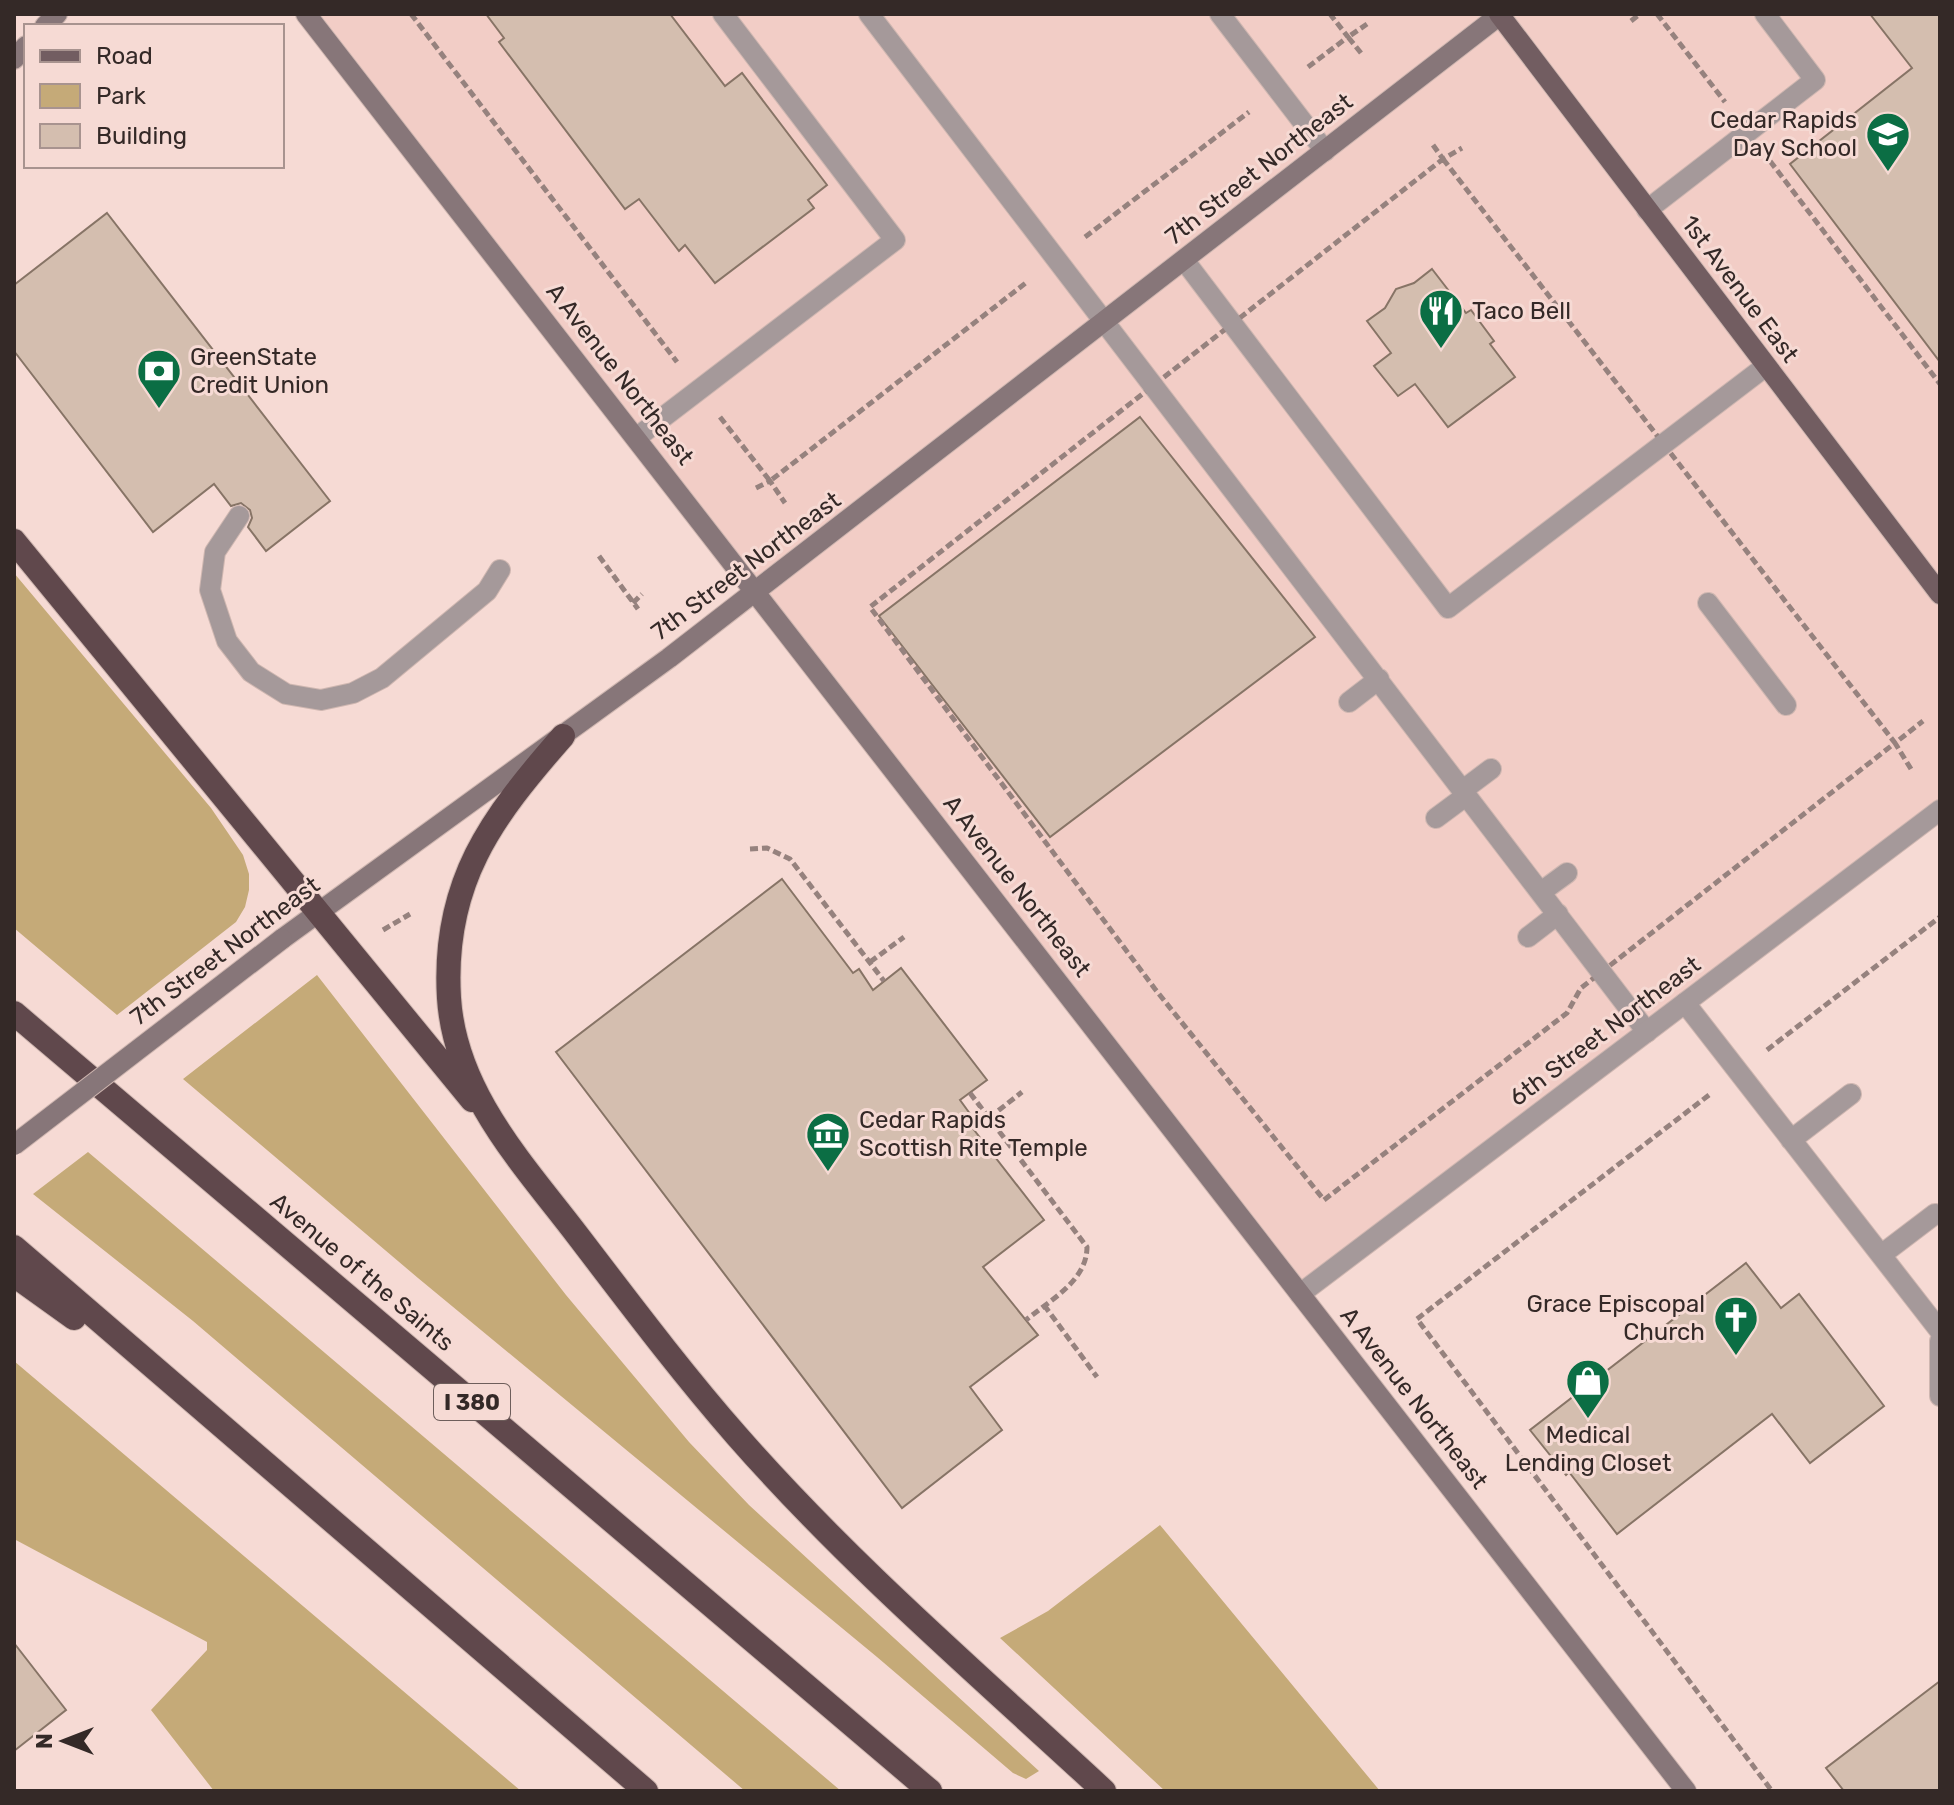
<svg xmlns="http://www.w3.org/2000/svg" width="1954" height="1805" font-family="Rubik,sans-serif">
	<rect width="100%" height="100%" fill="#f6dad4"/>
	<!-- built -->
	<path fill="#f2cdc6" d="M306,14H1940V807L1300,1294Z"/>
	<!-- green -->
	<path fill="#c5aa78" d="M14,573L211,808L243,855L249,874V890L245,907L236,922L117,1015L14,928Z
		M317,975L566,1295L689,1442L749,1505L1039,1771L1026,1779L1013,1773L877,1657L418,1278L183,1079Z
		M88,1152L841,1791H745L193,1321L33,1194Z
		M14,1361L521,1791H214L151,1710L207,1650V1642L14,1539Z
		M1160,1525L1380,1791H1165L1000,1638L1048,1611Z"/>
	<!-- building -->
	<path fill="#d4beaf" stroke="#877466" stroke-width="2" d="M486,14H670L725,86L742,73L827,185L808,200L814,208L715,283L685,245L679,251L639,199L625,209L499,42L504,38Z
		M1870,14H1940V362L1790,164L1912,68Z
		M107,213L330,501L266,551L248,527L252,518L250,510L241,503L231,506L214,484L153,532L14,351V285Z
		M1432,269L1466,313L1471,310L1494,341L1490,344L1515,377L1448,427L1415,384L1398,396L1374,366L1391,353L1367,321L1385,308L1396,289L1414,283Z
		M1140,417L1315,637L1050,837L879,616Z
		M782,879L853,973L859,969L873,990L901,968L987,1080L960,1100L976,1122L971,1126L1044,1220L983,1267L1038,1335L970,1387L1002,1430L902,1508L556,1052Z
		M1746,1263L1781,1308L1799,1294L1884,1406L1810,1463L1772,1414L1617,1534L1569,1472L1566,1475L1530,1430Z
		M14,1643L66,1710L14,1751Z
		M1940,1681V1791H1844L1826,1768Z"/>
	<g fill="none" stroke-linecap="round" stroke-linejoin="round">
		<!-- lane casing -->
		<g stroke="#cfb7b1" stroke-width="22">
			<path id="lane" d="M869,14L1647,1032
				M1220,14L1325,151
				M1647,210L1815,80L1765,14
				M1184,260L1448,608L1766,366
				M636,438L895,240L723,14
				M239,516L215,552L210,590L227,641L251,672L286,694L321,700L353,693L382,678L487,591L500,570
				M1708,603L1786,705
				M1349,702L1379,679
				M1463,790L1491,769
				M1436,818L1467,795
				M1541,892L1567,873
				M1528,937L1558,914
				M1685,1003L1940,1331
				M1791,1140L1851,1094
				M1881,1255L1935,1214
				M1940,1341V1396"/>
		</g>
		<!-- street casing -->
		<g stroke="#cfb7b1" stroke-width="22">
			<path id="street" d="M1300,1294L1940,810"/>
		</g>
		<!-- secondary casing -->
		<g stroke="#cfb7b1" stroke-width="22">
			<path id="secondary" d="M306,14L1686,1791
				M45,26L57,14
				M14,59L26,46
				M282,939L669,658L1501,14"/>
		</g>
		<!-- primary casing -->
		<g stroke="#cfb7b1" stroke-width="22">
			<path id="primary" d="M1499,14L1940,594"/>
		</g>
		<!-- highway casing -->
		<g stroke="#cfb7b1" stroke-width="26">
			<path id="highway" d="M14,541L472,1100
				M563,736C491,818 442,883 449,998C455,1093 524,1165 578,1236C630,1304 681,1372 737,1436C849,1564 980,1676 1104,1791
				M14,1013L930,1791
				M14,1247L646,1791
				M14,1275L74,1318"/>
		</g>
		<!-- path -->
		<path stroke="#96827e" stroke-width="5" stroke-dasharray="8 4" stroke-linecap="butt" d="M411,14L677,362
			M1657,14L1725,102
			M1631,21L1640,14
			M1361,53L1348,37L1367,24
			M1308,67L1348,37L1330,14
			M1433,145L1443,159L1462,148
			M1443,159L1895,743L1581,988L1567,1013L1324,1200L1155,989L870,607Z
			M1770,161L1940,384
			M1085,237L1249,112
			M720,417L770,481L1027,282
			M756,488L770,481L785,503
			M599,556L638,609
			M633,603L642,594
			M1911,769L1895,743L1923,721
			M750,849L767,848L790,859L884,981
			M383,930L410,914
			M870,962L904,937
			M1767,1050L1940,917
			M970,1093L1087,1247C1087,1281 1050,1300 1026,1320
			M1709,1095L1417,1319L1772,1791
			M989,1118L1022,1092
			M1044,1305L1097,1377"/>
		<!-- lane -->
		<use href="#lane" stroke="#a5999a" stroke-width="20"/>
		<!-- street -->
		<use href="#street" stroke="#a5999a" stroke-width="20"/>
		<!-- secondary -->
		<use href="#secondary" stroke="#877679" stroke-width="20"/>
		<!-- primary -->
		<use href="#primary" stroke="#725d61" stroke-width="20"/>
		<!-- highway -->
		<use href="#highway" stroke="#60484c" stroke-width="24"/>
		<!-- secondary-bridge casing -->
		<g stroke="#cfb7b1" stroke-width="22" stroke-linecap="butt">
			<path id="secondary-bridge" d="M14,1145L282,939"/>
		</g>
		<!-- secondary-bridge -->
		<use href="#secondary-bridge" stroke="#877679" stroke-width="20"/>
	</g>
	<!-- icons -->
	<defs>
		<g id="school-pin" transform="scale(2.3)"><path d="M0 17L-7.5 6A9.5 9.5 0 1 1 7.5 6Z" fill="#0b6e44" stroke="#f6dad4"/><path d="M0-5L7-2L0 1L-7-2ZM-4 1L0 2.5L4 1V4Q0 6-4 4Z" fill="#fff"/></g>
		<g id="restaurant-pin" transform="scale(2.3)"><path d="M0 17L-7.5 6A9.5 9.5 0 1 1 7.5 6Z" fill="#0b6e44" stroke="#f6dad4"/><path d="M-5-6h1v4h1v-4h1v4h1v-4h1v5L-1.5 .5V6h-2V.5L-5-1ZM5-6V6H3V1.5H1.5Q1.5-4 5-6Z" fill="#fff"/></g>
		<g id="bank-pin" transform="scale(2.3)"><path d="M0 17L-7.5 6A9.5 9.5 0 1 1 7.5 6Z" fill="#0b6e44" stroke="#f6dad4"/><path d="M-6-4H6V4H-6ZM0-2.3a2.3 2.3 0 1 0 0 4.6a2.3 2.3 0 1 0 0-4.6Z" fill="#fff"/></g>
		<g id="museum-pin" transform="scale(2.3)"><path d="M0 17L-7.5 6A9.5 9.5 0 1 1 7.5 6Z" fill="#0b6e44" stroke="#f6dad4"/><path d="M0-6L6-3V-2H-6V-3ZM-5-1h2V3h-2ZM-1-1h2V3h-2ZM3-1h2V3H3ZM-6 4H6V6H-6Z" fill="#fff"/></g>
		<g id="church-pin" transform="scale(2.3)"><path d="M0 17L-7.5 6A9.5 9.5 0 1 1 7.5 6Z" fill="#0b6e44" stroke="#f6dad4"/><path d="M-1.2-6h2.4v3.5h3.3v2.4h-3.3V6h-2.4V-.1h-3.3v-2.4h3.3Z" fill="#fff"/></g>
		<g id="shop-pin" transform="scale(2.3)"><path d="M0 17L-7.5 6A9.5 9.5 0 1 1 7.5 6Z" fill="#0b6e44" stroke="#f6dad4"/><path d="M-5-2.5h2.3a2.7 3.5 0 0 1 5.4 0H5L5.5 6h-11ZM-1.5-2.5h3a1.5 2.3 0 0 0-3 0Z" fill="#fff"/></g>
	</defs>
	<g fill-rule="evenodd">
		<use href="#school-pin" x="1888" y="134"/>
		<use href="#restaurant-pin" x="1441" y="311"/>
		<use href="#bank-pin" x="159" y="371"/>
		<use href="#museum-pin" x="828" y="1134"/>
		<use href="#church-pin" x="1736" y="1318"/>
		<use href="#shop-pin" x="1588" y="1381"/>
	</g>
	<g text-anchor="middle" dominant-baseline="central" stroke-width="6" stroke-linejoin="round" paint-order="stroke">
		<!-- shield labels -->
		<rect fill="#f6dad4" stroke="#6e5e5b" stroke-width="2" x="434" y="1384" width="76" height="36" rx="6"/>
		<g font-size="22" font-weight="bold" fill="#342927">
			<text x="472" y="1402">I 380</text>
		</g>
		<!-- poi labels -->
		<g font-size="24" fill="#342927" stroke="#f6dad4" text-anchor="start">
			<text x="1857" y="120" text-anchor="end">Cedar Rapids<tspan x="1857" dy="28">Day School</tspan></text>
			<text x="1472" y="311">Taco Bell</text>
			<text x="190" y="357">GreenState<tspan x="190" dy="28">Credit Union</tspan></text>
			<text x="859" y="1120">Cedar Rapids<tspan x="859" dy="28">Scottish Rite Temple</tspan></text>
			<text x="1705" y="1304" text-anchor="end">Grace Episcopal<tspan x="1705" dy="28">Church</tspan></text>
			<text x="1588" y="1435" text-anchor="middle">Medical<tspan x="1588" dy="28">Lending Closet</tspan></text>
		</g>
		<!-- street labels -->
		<g font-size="24" fill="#342927" stroke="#f6dad4">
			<text transform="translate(1259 169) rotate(-38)">7th Street Northeast</text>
			<text transform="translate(1740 289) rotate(53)">1st Avenue East</text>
			<text transform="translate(620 374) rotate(52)">A Avenue Northeast</text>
			<text transform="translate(746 566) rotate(-37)">7th Street Northeast</text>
			<text transform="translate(1017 886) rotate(52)">A Avenue Northeast</text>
			<text transform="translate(225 951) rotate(-37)">7th Street Northeast</text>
			<text transform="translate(1605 1031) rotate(-37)">6th Street Northeast</text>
			<text transform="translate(362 1272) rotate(40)">Avenue of the Saints</text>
			<text transform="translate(1414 1398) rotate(52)">A Avenue Northeast</text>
		</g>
	</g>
	<!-- border -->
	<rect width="1954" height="1805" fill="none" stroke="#342927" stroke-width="32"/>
	<!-- legend -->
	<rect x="24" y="24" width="260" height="144" fill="#f6dad4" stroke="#a8938f" stroke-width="2"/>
	<rect x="40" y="50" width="40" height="12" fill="#725d61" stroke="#a8938f" stroke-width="2"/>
	<text x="96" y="64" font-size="24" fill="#342927">Road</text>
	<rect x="40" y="84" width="40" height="24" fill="#c5aa78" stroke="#a8938f" stroke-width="2"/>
	<text x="96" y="104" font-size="24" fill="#342927">Park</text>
	<rect x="40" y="124" width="40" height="24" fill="#d4beaf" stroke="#a8938f" stroke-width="2"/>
	<text x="96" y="144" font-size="24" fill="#342927">Building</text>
	<!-- north arrow -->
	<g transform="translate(64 1741) rotate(270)" stroke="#f6dad4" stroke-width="6" paint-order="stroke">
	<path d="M0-6L14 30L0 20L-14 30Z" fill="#342927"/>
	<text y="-12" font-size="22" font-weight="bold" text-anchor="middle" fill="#342927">N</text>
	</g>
</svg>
